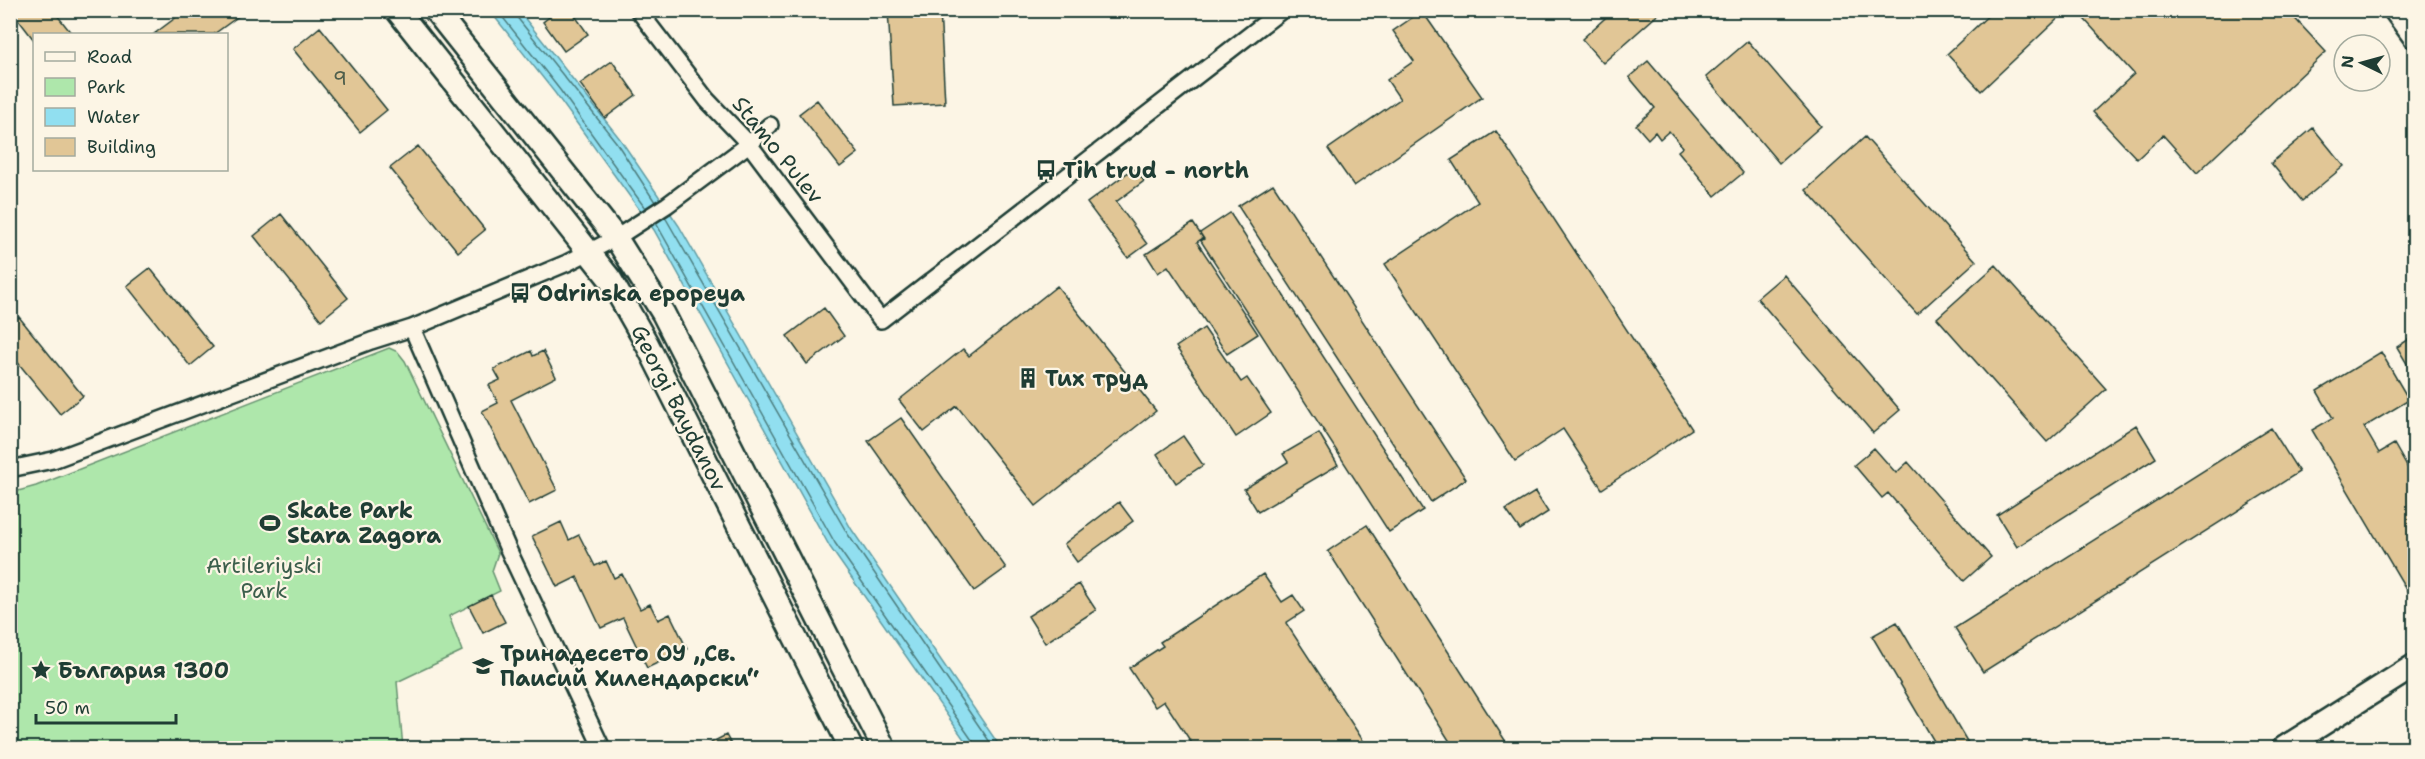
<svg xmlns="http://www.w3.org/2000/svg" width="2425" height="759" font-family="'Shantell Sans',sans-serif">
	<rect width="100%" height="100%" fill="#fcf5e5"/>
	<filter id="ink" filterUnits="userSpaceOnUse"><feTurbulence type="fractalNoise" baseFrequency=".0167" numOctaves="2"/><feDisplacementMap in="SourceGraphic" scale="12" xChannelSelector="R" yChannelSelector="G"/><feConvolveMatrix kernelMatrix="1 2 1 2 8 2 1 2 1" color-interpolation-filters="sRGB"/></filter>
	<g filter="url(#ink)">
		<!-- green -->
		<path fill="#aee7ab" stroke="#669270" stroke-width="1.5" d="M389,348L398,352L405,361L498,553L492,571L500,591L449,616L462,651L397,682L403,748H11V493L36,486Z"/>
		<!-- water -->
		<path fill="#91dff0" stroke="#639ea5" stroke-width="1.5" d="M490,11H519L620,139L679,226L852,530L1001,748H970L830,547L654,230L555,93Z"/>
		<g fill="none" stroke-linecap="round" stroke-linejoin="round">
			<!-- shore -->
			<path stroke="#4d7e7f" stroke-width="1.5" d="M497,10L560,90L645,208
				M514,10L516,16L616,142L655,202
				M665,217L847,533L994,748
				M656,223L835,543L974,743L975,748"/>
		</g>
		<!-- building -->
		<path fill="#e1c696" stroke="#1f3d34" stroke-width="1.5" d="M11,10H53L72,34H34V40Z
			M186,10H247L214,34H154Z
			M558,10H571L588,34L564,51L543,22Z
			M888,10H940L945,103L894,106Z
			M1614,10H1663L1603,63L1582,39Z
			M1994,10H2067L1981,91L1947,54Z
			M2076,10H2287L2326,52L2197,173L2163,135L2137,159L2093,112L2134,74Z
			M1422,11L1482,97L1354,186L1328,149L1400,99L1387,80L1414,61L1393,31Z
			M320,27L387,110L360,132L293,49Z
			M1748,41L1821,126L1779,163L1706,77Z
			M612,61L636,95L605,118L580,84Z
			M1648,61L1743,173L1715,196L1678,151L1683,147L1669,131L1660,139L1655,132L1648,139L1636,125L1655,108L1629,77Z
			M817,100L858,153L840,167L799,114Z
			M2313,128L2344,166L2302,201L2271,163Z
			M1496,131L1692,429L1602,489L1563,429L1515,461L1385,264L1478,202L1451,160Z
			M1865,137L1976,261L1917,314L1806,190Z
			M418,146L485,230L458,252L390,168Z
			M1134,168L1144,181L1116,202L1147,244L1128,258L1087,203Z
			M1273,184L1466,479L1431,502L1238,206Z
			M1230,213L1423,510L1389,532L1201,241L1204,239L1200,233Z
			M281,214L348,298L321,320L254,236Z
			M1193,223L1203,238L1197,242L1258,334L1227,354L1168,266L1158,273L1146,254Z
			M1996,265L2106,389L2047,442L1937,318Z
			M150,268L213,347L190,366L127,286Z
			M1784,275L1900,410L1873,433L1757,298Z
			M1057,286L1156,411L1036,506L957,406L924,432L899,400L963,349L969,356Z
			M824,308L844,336L807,364L787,336Z
			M19,317L83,396L60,414L10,353V324Z
			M1204,328L1241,382L1247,378L1271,413L1236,437L1176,347Z
			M2414,336V366L2410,369L2397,347Z
			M531,351L533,356L543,351L556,377L511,400L557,490L529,504L482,411L498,403L489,385L500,380L494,369Z
			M2381,352L2409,400L2364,427L2379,453L2394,444L2410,472L2414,469V591L2409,594L2312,430L2333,418L2317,391Z
			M901,418L1006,568L974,591L868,441Z
			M2136,425L2156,458L2017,547L1997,515Z
			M2271,428L2299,472L1983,672L1955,628Z
			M1319,433L1338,465L1258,512L1244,489L1288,462L1283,454Z
			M1183,436L1203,465L1176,483L1157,454Z
			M1874,448L1896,473L1908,462L1991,557L1964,581L1888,493L1882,498L1854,465Z
			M1535,492L1548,512L1520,530L1506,510Z
			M1119,502L1133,521L1077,562L1064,544Z
			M561,522L569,540L579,535L595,566L606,561L614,578L622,574L640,609L650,604L658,620L670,614L687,649L647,668L623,618L601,628L577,577L557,587L532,536Z
			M1367,525L1510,748H1454L1328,551Z
			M1263,574L1282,602L1293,595L1304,611L1286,623L1368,748H1195L1164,701L1155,707L1129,668L1163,646L1160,642Z
			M1079,584L1096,610L1045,643L1028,616Z
			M491,595L505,622L483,633L469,606Z
			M1897,622L1971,748H1938L1872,636Z
			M726,735L733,748H701Z"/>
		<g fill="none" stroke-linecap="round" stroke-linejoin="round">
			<!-- street casing -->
			<g stroke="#1f3d34" stroke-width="20">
				<path id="street" d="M638,10L707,100L749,144L881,320L1282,10
					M412,328L508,549L602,748
					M10,469L53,460L371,341L412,328L567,263L616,238L667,205L749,144L770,125"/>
			</g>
			<!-- secondary casing -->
			<g stroke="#1f3d34" stroke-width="27">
				<path id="secondary" d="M397,10L610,279L647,344L851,748
					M435,10L616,238L663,313L884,748
					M2395,10L2414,36
					M2284,748L2414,666"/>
			</g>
			<!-- street -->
			<use href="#street" stroke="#fcf5e5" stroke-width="15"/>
			<!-- secondary -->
			<use href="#secondary" stroke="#fcf5e5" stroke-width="22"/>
		</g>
	</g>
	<!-- icons -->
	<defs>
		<g id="bus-bare" transform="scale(1.62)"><path d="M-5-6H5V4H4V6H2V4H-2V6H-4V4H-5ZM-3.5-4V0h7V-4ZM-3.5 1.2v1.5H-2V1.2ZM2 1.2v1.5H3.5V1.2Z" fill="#1f3d34" stroke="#fcf5e5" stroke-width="2.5" paint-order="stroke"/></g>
		<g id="building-bare" transform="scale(1.62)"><path d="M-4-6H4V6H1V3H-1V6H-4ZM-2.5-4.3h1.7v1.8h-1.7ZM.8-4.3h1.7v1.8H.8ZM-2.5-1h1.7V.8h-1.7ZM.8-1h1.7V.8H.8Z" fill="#1f3d34" stroke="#fcf5e5" stroke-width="2.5" paint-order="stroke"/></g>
		<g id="stadium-bare" transform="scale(1.62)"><path d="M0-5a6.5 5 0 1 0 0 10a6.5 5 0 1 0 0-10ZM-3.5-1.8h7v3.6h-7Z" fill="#1f3d34" stroke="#fcf5e5" stroke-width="2.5" paint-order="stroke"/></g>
		<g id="school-bare" transform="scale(1.62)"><path d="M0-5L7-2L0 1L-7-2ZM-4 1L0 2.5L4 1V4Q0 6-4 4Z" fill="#1f3d34" stroke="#fcf5e5" stroke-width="2.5" paint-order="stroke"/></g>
		<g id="sight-bare" transform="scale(1.62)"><path d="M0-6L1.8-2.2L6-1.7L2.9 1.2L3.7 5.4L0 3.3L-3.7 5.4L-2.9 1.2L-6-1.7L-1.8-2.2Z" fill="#1f3d34" stroke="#fcf5e5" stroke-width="2.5" paint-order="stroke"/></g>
	</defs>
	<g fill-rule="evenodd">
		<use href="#bus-bare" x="1046" y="170"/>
		<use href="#bus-bare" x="520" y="293"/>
		<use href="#building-bare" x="1028" y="378"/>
		<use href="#stadium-bare" x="270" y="523"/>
		<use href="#school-bare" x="483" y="666"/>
		<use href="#sight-bare" x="41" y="670"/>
	</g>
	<g text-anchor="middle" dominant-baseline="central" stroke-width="4.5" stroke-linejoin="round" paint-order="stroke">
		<!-- number labels -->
		<g font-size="20" fill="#505f4c">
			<text x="340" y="78">9</text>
		</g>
		<!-- street labels -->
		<g font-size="22" fill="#1f3d34" stroke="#fcf5e5">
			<text transform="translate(778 150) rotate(51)">Stamo Pulev</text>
			<text transform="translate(679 408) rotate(63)">Georgi Baydanov</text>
		</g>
		<!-- poi labels -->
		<g font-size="22" font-weight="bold" fill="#1f3d34" stroke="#fcf5e5" text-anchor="start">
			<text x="1063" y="170">Tih trud - north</text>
			<text x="537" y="293">Odrinska epopeya</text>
			<text x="1045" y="378">Тих труд</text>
			<text x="287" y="510">Skate Park<tspan x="287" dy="25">Stara Zagora</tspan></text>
			<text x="500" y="653">Тринадесето ОУ „Св.<tspan x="500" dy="25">Паисий Хилендарски“</tspan></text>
			<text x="58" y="670">България 1300</text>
		</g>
		<!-- park labels -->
		<g font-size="22" fill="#3c5f4c" stroke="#fcf5e5">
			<text x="264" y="565">Artileriyski<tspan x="264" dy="25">Park</tspan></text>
		</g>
	</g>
	<!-- margin -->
	<rect width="2425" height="759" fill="none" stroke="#fcf5e5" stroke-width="36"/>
	<rect x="18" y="18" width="2389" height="723" fill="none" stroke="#1f3d34" stroke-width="2" filter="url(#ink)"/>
	<!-- legend -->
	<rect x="33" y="33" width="195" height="138" fill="#fcf5e5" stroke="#a4ab9e" stroke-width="1.5"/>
	<rect x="45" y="52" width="30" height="9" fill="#fcf5e5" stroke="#a4ab9e" stroke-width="1.5"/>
	<text x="87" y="63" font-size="18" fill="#1f3d34">Road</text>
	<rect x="45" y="78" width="30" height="18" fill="#aee7ab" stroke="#a4ab9e" stroke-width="1.5"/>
	<text x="87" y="93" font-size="18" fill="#1f3d34">Park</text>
	<rect x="45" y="108" width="30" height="18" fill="#91dff0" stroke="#a4ab9e" stroke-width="1.5"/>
	<text x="87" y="123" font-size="18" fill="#1f3d34">Water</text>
	<rect x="45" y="138" width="30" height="18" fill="#e1c696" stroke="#a4ab9e" stroke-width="1.5"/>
	<text x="87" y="153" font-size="18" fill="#1f3d34">Building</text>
	<!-- north arrow -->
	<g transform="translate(2362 63) rotate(275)"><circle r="28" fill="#fcf5e5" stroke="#a4ab9e" stroke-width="1.5"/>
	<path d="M0-4.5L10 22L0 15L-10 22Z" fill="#1f3d34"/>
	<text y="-9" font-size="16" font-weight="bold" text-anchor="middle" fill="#1f3d34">N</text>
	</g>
	<!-- scale -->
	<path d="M36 714v9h140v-9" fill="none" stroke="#1f3d34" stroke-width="3"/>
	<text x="45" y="714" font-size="18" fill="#1f3d34" stroke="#fcf5e5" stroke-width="4.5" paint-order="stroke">50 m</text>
</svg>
